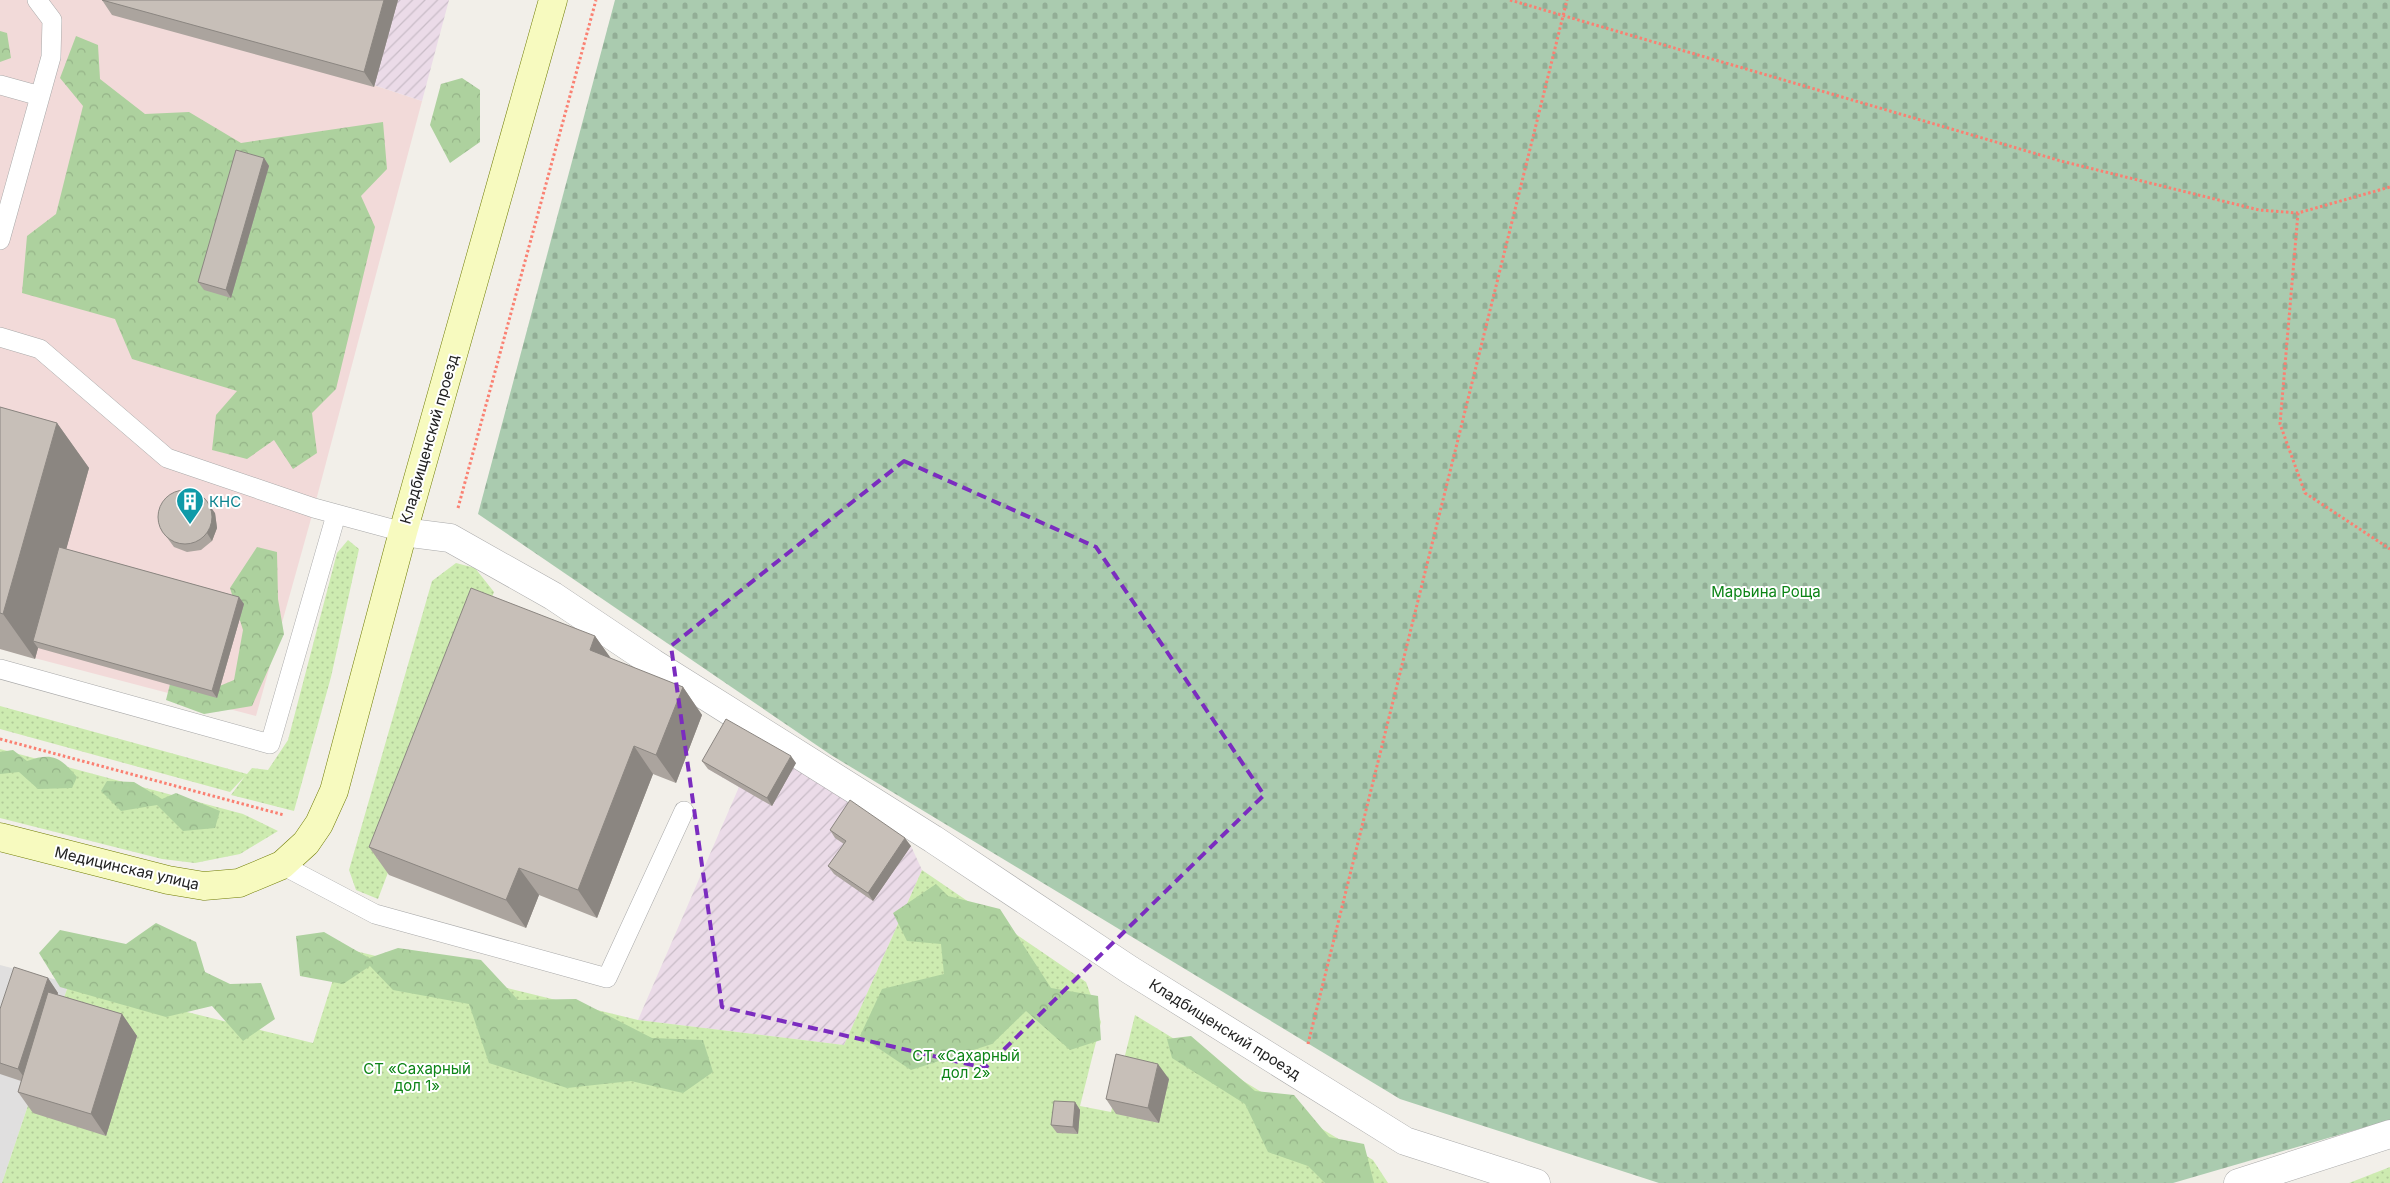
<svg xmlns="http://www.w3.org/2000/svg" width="2390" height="1183" font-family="Inter,sans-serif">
	<defs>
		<pattern id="industrial-furrows" width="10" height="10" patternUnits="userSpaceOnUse" patternTransform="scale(1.25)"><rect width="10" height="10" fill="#ebdbe8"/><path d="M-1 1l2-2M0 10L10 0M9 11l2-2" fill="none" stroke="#c9bcc7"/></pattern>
		<pattern id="grass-dots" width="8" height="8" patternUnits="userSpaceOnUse" patternTransform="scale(1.25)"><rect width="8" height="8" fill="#cdebb0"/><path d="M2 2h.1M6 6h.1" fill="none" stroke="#b0c997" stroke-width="1.8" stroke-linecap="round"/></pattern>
		<pattern id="forest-crowns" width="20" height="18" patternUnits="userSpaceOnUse" patternTransform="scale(1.25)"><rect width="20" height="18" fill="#add19e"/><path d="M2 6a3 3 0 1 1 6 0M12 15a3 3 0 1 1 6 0" fill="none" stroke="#95b388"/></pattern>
		<pattern id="cemetery-stones" width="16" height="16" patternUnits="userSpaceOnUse" patternTransform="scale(1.25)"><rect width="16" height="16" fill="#aacbaf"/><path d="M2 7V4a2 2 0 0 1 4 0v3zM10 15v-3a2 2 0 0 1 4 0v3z" fill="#92ae96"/></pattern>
	</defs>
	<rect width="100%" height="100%" fill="#f2efe9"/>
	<!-- residential -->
	<path fill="#e0dfdf" d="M0,965L69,983L2,1183H0Z"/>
	<!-- commercial -->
	<path fill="#f2dad9" d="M0,0H116L422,101L314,508L256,716L0,649Z"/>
	<!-- industrial -->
	<path fill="url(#industrial-furrows)" d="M117,0H449L422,101Z
		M796,763L855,808L911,846L922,870L844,1045L638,1020L739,787L708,769Z"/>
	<!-- grass -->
	<path fill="url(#grass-dots)" d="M348,540L359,549L331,677L294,811L231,795L245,776L230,792L0,729V706L247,774L252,768L268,770L288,740L337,553Z
		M456,563L475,568L494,592L378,899L356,890L349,870L432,581Z
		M0,749L243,814L278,831L240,854L195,863L162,859L0,818Z
		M922,870L1086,982L1101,1022L1080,1106L1111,1112L1135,1015L1373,1160L1388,1183H2L69,983L313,1043L343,948L638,1020L844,1045Z
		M2390,1167V1183H2349Z"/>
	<!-- forest -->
	<path fill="url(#forest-crowns)" d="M0,31L7,33L11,58L0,62Z
		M76,36L98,45L100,79L145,114L189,112L241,143L383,122L387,169L361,196L375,227L336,389L312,413L317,453L293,469L274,440L247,459L212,450L216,415L237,391L132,359L115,319L22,293L27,236L56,214L83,106L60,78Z
		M462,78L480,90V142L450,163L430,125L441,84Z
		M257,547L277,552L278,599L284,634L252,706L204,714L166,700L172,676L210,690L234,680L243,630L230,588Z
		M13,750L27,761C52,752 60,757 77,777L72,788L38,789L19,772L0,774V752Z
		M107,781L134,782L162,799L176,793L220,811L215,828L183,831L157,805L121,811L101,791Z
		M936,884L948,896L1000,909L1051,988L1098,996L1101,1040L1070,1050L1026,1011L992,1044L911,1070L860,1036L882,989L944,974L941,944L907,941L893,913Z
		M156,923L196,942L205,972L230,984L261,983L275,1019L243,1041L212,1006L166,1017L60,987L39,953L60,930L126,944Z
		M324,932L369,958L398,948L481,960L518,1000L576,999L652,1038L703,1040L713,1072L683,1093L631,1081L567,1088L489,1063L469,1004L393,990L370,966L343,984L300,976L296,936Z
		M1191,1036L1255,1091L1294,1095L1329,1137L1364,1144L1374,1183H1325L1308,1166L1268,1152L1245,1104L1172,1058L1167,1039Z"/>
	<!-- cemetery -->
	<path fill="url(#cemetery-stones)" d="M615,0H2390V1120L2173,1183H1659L1400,1099L831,755L478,514Z"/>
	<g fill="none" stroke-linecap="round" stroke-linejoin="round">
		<!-- lane casing -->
		<g stroke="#a9a9a9" stroke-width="20">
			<path id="lane" d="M0,85L40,96
				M0,240L51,57L52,20L37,0
				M0,337L40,349L167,458L314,508L403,532
				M0,669L270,744L336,515
				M282,865L375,914L607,978L684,811"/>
		</g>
		<!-- street casing -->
		<g stroke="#a9a9a9" stroke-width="29">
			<path id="street" d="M403,532L450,538L553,596L653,663L933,839L1130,970L1405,1141L1536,1183
				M2238,1183L2390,1134"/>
		</g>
		<!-- secondary casing -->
		<g stroke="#707d05" stroke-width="29">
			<path id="secondary" d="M0,837L168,880L204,886L239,883L282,865L306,843L319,824L334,791L403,532L553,0"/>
		</g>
		<!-- path -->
		<path stroke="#fa8072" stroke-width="3" stroke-dasharray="2.5 2.5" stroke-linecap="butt" d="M1510,0L2061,161L2259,210L2298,213L2390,187
			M2298,213L2280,424L2305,493L2390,549
			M458,508L596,0
			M0,739L284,815
			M1308,1044L1567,0"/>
		<!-- lane -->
		<use href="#lane" stroke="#fff" stroke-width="19"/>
		<!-- street -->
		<use href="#street" stroke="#fff" stroke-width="28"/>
		<!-- secondary -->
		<use href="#secondary" stroke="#f7fabf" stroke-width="28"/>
	</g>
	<!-- wall -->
	<path fill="#aba49e" d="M102,0H398L374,87L112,15Z
		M264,158L269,166L231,298L204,290L198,282Z
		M0,407L57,423L89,468L66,549L239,597L244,604L217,698L38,648L35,659L0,649Z
		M215,513L217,528L212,541L201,550L187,552L174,547L160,528Z
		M595,636L611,659L683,687L702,715L676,783L653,774L597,918L539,895L526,928L389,875L369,847Z
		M702,761L796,763L772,806L708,769Z
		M830,830L911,846L873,901L834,874L828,866L844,844L835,838Z
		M48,978L58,993V995L122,1014L137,1036L106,1136L33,1113L18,1092L21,1081L0,1074V1009Z
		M1169,1079L1159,1123L1116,1114L1106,1099Z
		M1075,1102L1080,1110L1078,1134L1057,1133L1051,1125Z"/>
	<!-- shaded-wall -->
	<path fill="#8b8681" d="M384,0H398L374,87L364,72Z
		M264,158L269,166L231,298L226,290Z
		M57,423L89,468L40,643L33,641L38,648L35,659L3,614Z
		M210,506L215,513L217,528L212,541L207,533Z
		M239,597L244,604L217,698L212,691Z
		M595,636L615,664L590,650Z
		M683,687L702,715L676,783L656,755Z
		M634,746L653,774L597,918L578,890Z
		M791,756L796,763L772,806L767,798Z
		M905,838L911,846L873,901L868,893Z
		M519,868L539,895L526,928L506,900Z
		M48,978L58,993L29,1084L18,1069Z
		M122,1014L137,1036L106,1136L91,1114Z
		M1158,1064L1169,1079L1159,1123L1148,1108Z
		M1075,1102L1080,1110L1078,1134L1073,1127Z"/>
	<!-- building -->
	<path fill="#c7bfb8" stroke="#8b8681" d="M102,0H384L364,72Z
		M236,150L264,158L226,290L198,282Z
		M0,407L57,423L3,614L0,613Z
		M158 517a27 27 0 1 1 54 0a27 27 0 1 1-54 0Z
		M59,547L239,597L212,691L33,641Z
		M471,588L595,636L590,650L683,687L656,755L634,746L578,890L519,868L506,900L369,847Z
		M726,719L791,756L767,798L702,761Z
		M850,800L905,838L868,893L828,866L846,841L830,830Z
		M14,967L48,978L18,1069L0,1063V1009Z
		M48,992L122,1014L91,1114L18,1092Z
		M1116,1054L1158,1064L1148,1108L1106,1099Z
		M1054,1101L1075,1102L1073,1127L1051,1125Z"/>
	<!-- marked area -->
	<path fill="none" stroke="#7b2cbf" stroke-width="4" stroke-dasharray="10 6" stroke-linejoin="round" d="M904,461L1096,547L1264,795L985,1068L722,1007L671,646Z"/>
	<!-- icons -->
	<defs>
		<g id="building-pin" transform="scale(1.4375)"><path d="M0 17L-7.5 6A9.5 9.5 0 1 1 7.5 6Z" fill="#0f9aa8" stroke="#fff"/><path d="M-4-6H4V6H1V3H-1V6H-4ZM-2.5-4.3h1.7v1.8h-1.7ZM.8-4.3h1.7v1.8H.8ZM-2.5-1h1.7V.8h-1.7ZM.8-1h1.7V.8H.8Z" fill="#fff"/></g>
	</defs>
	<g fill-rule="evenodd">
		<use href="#building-pin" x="190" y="501"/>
	</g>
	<g text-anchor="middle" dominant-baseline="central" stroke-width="4" stroke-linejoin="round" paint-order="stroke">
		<!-- street labels -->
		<g font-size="15" fill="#222" stroke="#fff">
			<text transform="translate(429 439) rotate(-74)">Кладбищенский проезд</text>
			<text transform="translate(127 868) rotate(13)">Медицинская улица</text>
			<text transform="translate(1225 1029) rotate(32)">Кладбищенский проезд</text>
		</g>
		<!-- culture labels -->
		<g font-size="15" fill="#0d838f" stroke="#fff" text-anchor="start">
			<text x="209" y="501">КНС</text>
		</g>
		<!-- park labels -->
		<g font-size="15" fill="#0c8416" stroke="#fff">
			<text x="1766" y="591">Марьина Роща</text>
			<text x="966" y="1055">СТ «Сахарный<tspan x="966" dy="17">дол 2»</tspan></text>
			<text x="417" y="1068">СТ «Сахарный<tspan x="417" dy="17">дол 1»</tspan></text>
		</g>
	</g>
</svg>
